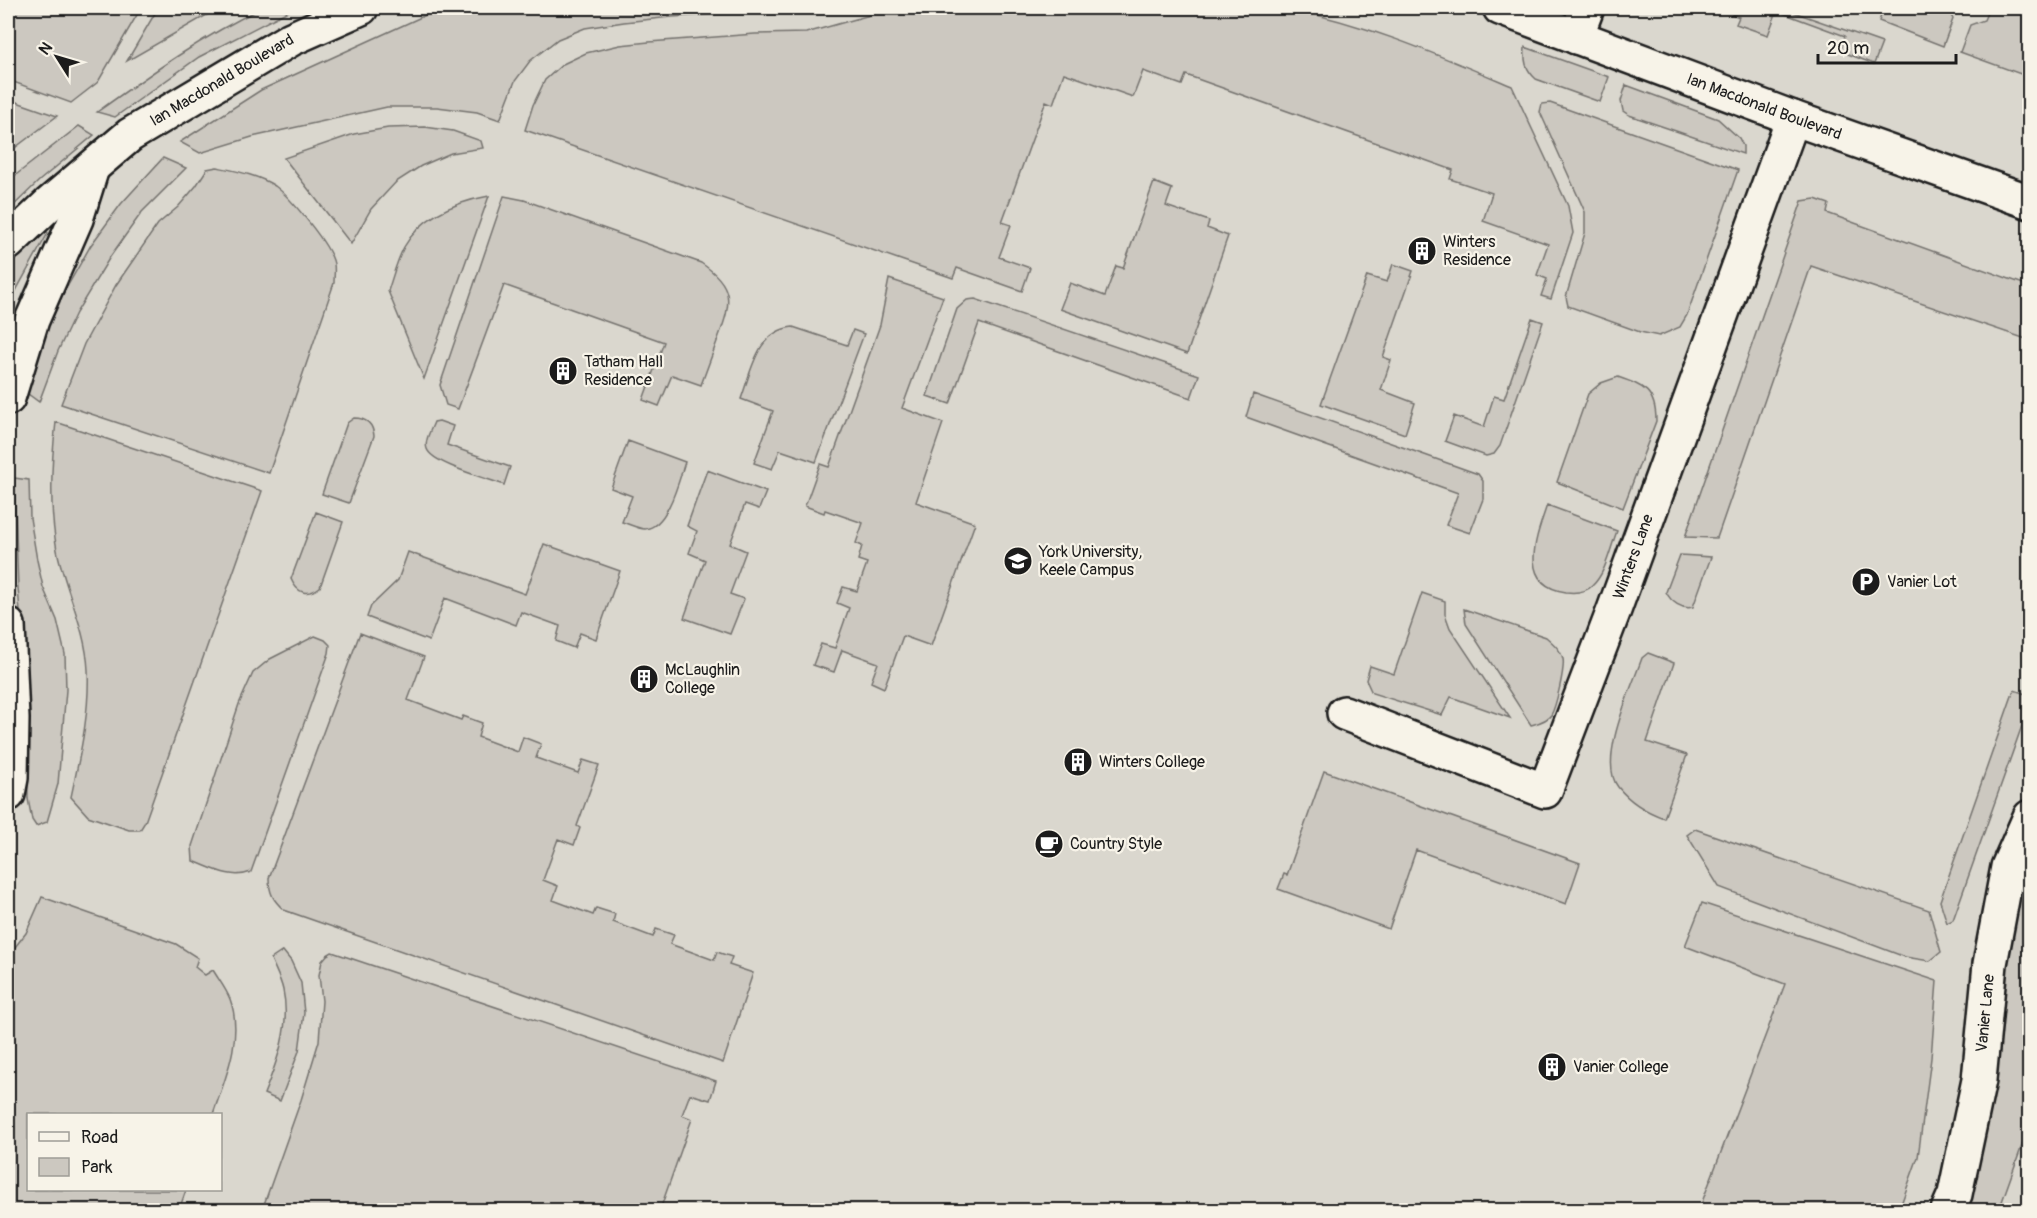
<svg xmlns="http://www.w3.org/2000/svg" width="2037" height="1218" font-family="Pangolin,sans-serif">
	<rect width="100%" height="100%" fill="#eae6dc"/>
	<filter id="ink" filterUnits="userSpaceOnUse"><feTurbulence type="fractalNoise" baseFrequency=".0167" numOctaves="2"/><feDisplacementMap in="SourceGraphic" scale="12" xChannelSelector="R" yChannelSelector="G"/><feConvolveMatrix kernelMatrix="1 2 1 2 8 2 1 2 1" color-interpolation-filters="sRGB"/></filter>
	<g filter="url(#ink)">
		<!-- built -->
		<path fill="#dad7ce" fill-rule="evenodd" d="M8,8H2029V1210H8ZM28,1114H220V1190H28Z"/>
		<!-- green -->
		<path fill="#ccc8c0" stroke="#74726e" stroke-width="1.5" d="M8,8H141L98,82L71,103L8,80Z
			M158,8H219L127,61Z
			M262,8H294L199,57L115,117L97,112C150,74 203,36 262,8Z
			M447,8H812L777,14L738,13L672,17L624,22L585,28L558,39L530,61L515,81L500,120L477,112L437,107H387L252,137L200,153L180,142L261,90L430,13Z
			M895,8H1286C1367,24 1436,54 1512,86L1568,206L1573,233L1551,299L1541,296L1547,279L1537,275L1548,244L1483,221L1492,193L1450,179L1453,170L1186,75L1182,85L1143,71L1133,97L1064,73L1053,104L1046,101L1002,222L1011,225L999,257L1030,268L1022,291L957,268L953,278L525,130L533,105L545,80L563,64L586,53L620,45L649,42L755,34L806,33Z
			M1734,8H1782L1882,43L1874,64L1840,51L1845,36L1777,11L1768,35L1736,24L1739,17L1732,14Z
			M1884,8H1947L1953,19L1943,46L1879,21Z
			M1989,8H2014L2029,13V77L1960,52L1970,25L1984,20Z
			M1525,47L1609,77L1600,102L1536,79C1525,69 1524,61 1525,47Z
			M1626,85L1718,119L1739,138L1743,146V154L1629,115L1623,111L1621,101Z
			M8,99L57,116L8,153Z
			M1550,103L1738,170L1687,315L1680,327L1659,336L1640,332L1568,306L1566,297L1585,233V212L1540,112L1542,104Z
			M79,126L94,135L39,181L8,211V181Z
			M425,127L453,131L481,141L483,148L451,153L421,166L396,182L371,209L351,244L284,158L354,134L388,128Z
			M163,158L186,168L142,212L110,257L76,313L58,351L39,402L24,391L38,344L59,301L91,245L121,204Z
			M217,167C236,171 258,175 275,186C290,197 331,246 334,264C335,270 334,277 334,283L269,473L61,404L84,344L116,285L158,224L178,207L196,186L207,169Z
			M1154,182L1172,189L1166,206L1209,221L1207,228L1228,236L1187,354L1060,309L1070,283L1105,296L1116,266L1123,268Z
			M489,196L424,379L388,291C393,276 397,260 404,247C422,215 456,202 489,196Z
			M504,196L524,200L701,263C734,285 732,302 719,336C713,352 707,369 701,385L672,375L659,406L643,400L664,342L504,285L458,409L446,405L440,385Z
			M1815,199L1829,204L1827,213L2029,286V340L1811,266L1717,538L1685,537L1802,201Z
			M43,229L48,233L8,305V262L26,242Z
			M1393,264L1413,271L1383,357L1391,360L1381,390L1415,403L1405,434L1321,404L1367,276L1387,282Z
			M889,279L943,297L902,408L943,423L916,502L975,523L931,646L903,636L884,688L871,682L878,663L842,650L834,672L813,665L821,644L835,648L849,608L837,603L843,587L857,591L867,563L858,560L862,546L856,543L863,523L825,510L824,513L805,506L820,464L829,467L880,325Z
			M975,299L1199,375L1191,398L979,323L950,404L927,396L957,309L967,300Z
			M1532,318L1543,322L1500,446L1494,454L1486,456L1445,441L1454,416L1484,427L1494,396L1504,399Z
			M793,327L847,345L853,330L864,334L816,462L780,450L772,469L754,463L773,411L741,399C752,369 757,331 793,327Z
			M1618,377C1644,386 1656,391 1656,421L1623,508L1557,482L1588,394L1601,383Z
			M1253,394L1478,474L1483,481V499L1470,533L1446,525L1458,493L1246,417Z
			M354,418C367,418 373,424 374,436L349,503L322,494L347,423Z
			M439,421L453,426L447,445L510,467L504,485C489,479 432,464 427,449C424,441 431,430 434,422Z
			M56,422L262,491L145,822L140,830H129L88,816L71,797C80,755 90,713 88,670C86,628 65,590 57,550C49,508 51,464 56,422Z
			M628,441L685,462C679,480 668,527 645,529C638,529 629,524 622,522L632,496L611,488Z
			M707,470L766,492L759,509L745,504L730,544L746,551L730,594L744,599L730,634L684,618L705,560L689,553L697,531L687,526Z
			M14,478L29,480L30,518L37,560L43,587L57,620L65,654L66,690L58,784L47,822L36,826L32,820L28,799L26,683L18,588Z
			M1547,505L1617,531C1610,549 1606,573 1592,586C1585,593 1575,593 1566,592C1516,585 1537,535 1547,505Z
			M316,512L343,522L320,587C307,597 297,593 291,579Z
			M544,544L620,571L596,639L580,633L574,648L556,641L560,626L521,612L516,625L445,598L429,641L367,617L371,606L398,580L408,552L525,594Z
			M1680,555L1711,557L1693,607C1682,610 1671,602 1666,592Z
			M1422,593L1445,601V614L1450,628L1510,718L1451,697L1442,715L1372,693L1366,680L1370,666L1394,674Z
			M1464,609L1546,637C1553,643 1561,650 1563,659C1565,668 1556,707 1551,715C1547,721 1538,723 1531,725L1466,624Z
			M360,633L424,657L408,700L461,720L463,716L482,723L478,737L518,752L523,737L541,744L536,758L578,773L583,760L599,765L577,826L580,828L574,845L558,839L543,880L558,886L553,900L593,915L596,908L615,914L613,922L653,937L656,929L674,935L670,944L714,960L717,952L732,957L729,965L753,973L723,1063L284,910C273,900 269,893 269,878Z
			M315,636L325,640L330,645L329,653L251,872C231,880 212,868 193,861L192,846L239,704L253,673L270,659Z
			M1648,653L1674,663L1647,742L1687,755L1664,818C1647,812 1630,802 1618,787C1597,760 1632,687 1642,658Z
			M2014,690L2029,695V706L1953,920L1947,923L1940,901Z
			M1324,771L1580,863L1566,904L1416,850L1389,929L1278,889L1284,874L1287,875Z
			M1695,829L1929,910L1941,952L1930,961L1905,957L1719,887L1687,835Z
			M2030,856L2029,1126L1999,1210H1960L2012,894Z
			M42,897L176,944L198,958L195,967L205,975L213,970C219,980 226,989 230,999C244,1037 225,1079 213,1114H28V1190H186L179,1210H8V956L26,933Z
			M1702,903L1937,981L1931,1058L1918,1157L1899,1210H1699L1785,984L1685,946Z
			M283,951L291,961L301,983L304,1013L299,1051L280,1101L264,1094C277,1062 291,1026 283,990C281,980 275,969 271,959Z
			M332,952L716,1081L710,1100L690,1094L682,1115L692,1119L660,1210H262L301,1100L319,1041L322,1001L319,975L322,961L327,955Z"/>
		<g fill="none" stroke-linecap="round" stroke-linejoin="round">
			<!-- street casing -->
			<g stroke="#1c1c1c" stroke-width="38">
				<g id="street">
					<path d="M1576,37L1587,8"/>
					<path id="s1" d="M1344,713L1545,791L1614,610L1793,118"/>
					<path id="s2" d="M1948,1210L1955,1194L1979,1080L1990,964L2008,867L2030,817"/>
				</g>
			</g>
			<!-- secondary casing -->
			<g stroke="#1c1c1c" stroke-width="38">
				<g id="secondary">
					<path id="s3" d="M1500,8L1793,118L2030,202"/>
					<path id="s4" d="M8,243L49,204L130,135L291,39L361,8"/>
					<path d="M8,398L32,320L76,219L92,168"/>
					<path d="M8,625L12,719L11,778L8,794"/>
				</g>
			</g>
			<!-- street -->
			<use href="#street" stroke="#f7f3e8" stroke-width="33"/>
			<!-- secondary -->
			<use href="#secondary" stroke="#f7f3e8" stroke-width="33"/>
		</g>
	</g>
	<!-- icons -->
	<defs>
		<g id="building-disc" transform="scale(1.5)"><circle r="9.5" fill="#1c1c1c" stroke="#f7f3e8"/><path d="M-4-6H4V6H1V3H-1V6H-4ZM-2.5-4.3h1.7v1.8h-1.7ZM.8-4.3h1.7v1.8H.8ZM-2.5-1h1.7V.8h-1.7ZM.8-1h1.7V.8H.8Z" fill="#fff"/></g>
		<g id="university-disc" transform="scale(1.5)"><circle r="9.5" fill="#1c1c1c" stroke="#f7f3e8"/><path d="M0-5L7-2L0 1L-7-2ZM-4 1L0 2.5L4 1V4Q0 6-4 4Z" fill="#fff"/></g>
		<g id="parking-disc" transform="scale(1.5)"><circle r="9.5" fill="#1c1c1c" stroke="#f7f3e8"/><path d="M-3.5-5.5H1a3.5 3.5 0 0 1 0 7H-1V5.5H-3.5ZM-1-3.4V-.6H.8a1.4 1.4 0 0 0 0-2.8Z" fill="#fff"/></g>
		<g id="cafe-disc" transform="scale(1.5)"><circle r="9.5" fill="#1c1c1c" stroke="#f7f3e8"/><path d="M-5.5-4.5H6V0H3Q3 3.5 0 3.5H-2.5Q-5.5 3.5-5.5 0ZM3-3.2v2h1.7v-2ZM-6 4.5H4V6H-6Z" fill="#fff"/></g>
	</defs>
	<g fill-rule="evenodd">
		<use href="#building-disc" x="1422" y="251"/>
		<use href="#building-disc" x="563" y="371"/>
		<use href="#university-disc" x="1018" y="561"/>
		<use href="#parking-disc" x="1866" y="582"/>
		<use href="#building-disc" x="644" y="679"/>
		<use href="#building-disc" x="1078" y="762"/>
		<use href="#cafe-disc" x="1049" y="844"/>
		<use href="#building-disc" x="1552" y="1067"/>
	</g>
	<g text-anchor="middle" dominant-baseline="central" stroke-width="4.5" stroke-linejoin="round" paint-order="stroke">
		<!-- street labels -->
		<g font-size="16" fill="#1c1c1c" stroke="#f7f3e8">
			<text stroke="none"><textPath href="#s4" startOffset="270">Ian Macdonald Boulevard</textPath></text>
			<text stroke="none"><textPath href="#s3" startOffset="282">Ian Macdonald Boulevard</textPath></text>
			<text stroke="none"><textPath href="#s1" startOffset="466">Winters Lane</textPath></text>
			<text stroke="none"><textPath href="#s2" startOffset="201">Vanier Lane</textPath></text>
		</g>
		<!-- poi labels -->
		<g font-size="16" fill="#1c1c1c" stroke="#f7f3e8" text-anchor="start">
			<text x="1443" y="242">Winters<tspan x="1443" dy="18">Residence</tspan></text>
			<text x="584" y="362">Tatham Hall<tspan x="584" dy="18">Residence</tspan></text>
			<text x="1039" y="552">York University,<tspan x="1039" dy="18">Keele Campus</tspan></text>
			<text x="1887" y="582">Vanier Lot</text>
			<text x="665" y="670">McLaughlin<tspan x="665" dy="18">College</tspan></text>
			<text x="1099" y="762">Winters College</text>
			<text x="1070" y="844">Country Style</text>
			<text x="1573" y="1067">Vanier College</text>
		</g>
	</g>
	<!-- margin -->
	<rect width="2037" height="1218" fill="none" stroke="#f7f3e8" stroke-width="30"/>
	<rect x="15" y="15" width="2007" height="1188" fill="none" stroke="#1c1c1c" stroke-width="2" filter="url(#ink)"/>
	<!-- legend -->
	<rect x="27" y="1113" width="195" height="78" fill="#f7f3e8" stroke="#9f9d96" stroke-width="1.5"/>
	<rect x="39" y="1132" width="30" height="9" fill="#f7f3e8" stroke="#9f9d96" stroke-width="1.5"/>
	<text x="81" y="1143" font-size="18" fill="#1c1c1c">Road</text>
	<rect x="39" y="1158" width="30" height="18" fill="#ccc8c0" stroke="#9f9d96" stroke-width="1.5"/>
	<text x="81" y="1173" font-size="18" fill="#1c1c1c">Park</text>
	<!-- north arrow -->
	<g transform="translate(57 57) rotate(307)" stroke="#f7f3e8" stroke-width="4.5" paint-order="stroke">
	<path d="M0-4.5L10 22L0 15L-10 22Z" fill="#1c1c1c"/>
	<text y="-9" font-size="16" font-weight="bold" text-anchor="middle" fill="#1c1c1c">N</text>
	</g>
	<!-- scale -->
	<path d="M1818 54v9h138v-9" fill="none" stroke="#1c1c1c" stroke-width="3"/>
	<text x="1827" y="54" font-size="18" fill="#1c1c1c" stroke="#f7f3e8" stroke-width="4.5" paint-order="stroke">20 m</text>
</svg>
